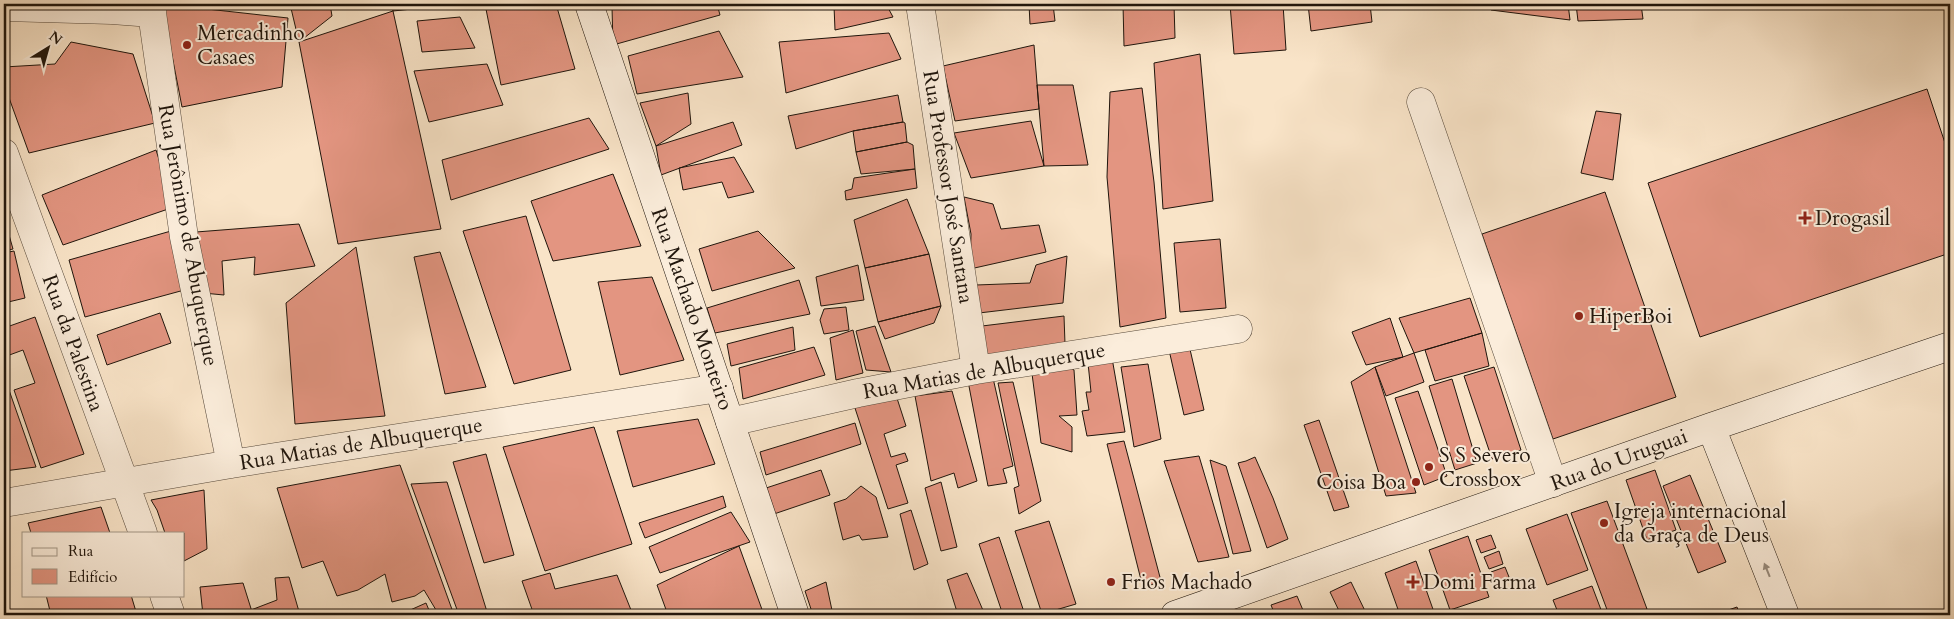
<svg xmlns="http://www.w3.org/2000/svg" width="1954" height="619" font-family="Cardo,serif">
	<rect width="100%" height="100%" fill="#f9e4c8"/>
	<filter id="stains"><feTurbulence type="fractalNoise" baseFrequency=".004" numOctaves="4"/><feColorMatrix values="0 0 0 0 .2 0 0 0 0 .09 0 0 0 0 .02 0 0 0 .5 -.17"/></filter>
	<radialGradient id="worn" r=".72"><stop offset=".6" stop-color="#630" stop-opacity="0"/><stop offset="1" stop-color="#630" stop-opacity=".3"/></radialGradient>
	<!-- building -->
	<path fill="#e39581" stroke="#1f150c" d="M162,4L288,18L282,87L182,107Z
		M290,4H330L332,16L299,42Z
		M391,4H460L393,11Z
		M485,4H556L575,69L501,85Z
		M622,4H717L720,15L613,45L612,7Z
		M845,4H886L893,17L835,30L834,6Z
		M1029,4H1053L1055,21L1030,24Z
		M1123,4H1174L1175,38L1124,46Z
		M1230,4H1283L1286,50L1234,54Z
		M1308,4H1370L1372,22L1311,31Z
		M1413,4H1442V6L1413,7Z
		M1452,4H1486V9L1452,7Z
		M1490,4H1568L1570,20L1491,10Z
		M1576,4H1641L1643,19L1578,21Z
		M393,11L441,229L338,244L299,42Z
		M460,17L475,48L422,52L417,21Z
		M719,31L743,77L637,94L628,56Z
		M889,33L901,59L786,93L779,42Z
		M71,42L133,54L155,123L29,153L4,84V67L55,64Z
		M1034,45L1039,109L955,121L943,66Z
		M1200,54L1213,201L1163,209L1154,63Z
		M487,64L503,105L429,122L414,71Z
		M1037,85H1073L1088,165L1044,166Z
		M1142,88L1154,182L1166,318L1120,327L1107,177L1110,92Z
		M1927,89L1950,158V253L1700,337L1648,183Z
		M688,93L691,124L656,146L640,103Z
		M898,95L903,122L853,131L796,149L788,116Z
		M1596,111L1621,114L1613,180L1581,173Z
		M589,118L609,149L451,200L442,160Z
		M1031,121L1044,166L971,178L954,133Z
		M733,122L742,145L661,175L656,146Z
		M903,122L905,123L907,142L856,152L853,131Z
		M907,142L913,145L915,169L861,174L856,152Z
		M156,150L174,207L63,245L42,195Z
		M734,157L754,192L728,198L722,182L683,190L679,168Z
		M915,169L917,188L846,200L845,191L852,189L854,178Z
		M613,174L641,246L553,261L531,201Z
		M1605,192L1676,397L1553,439L1482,234Z
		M964,197L993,204L1001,229L1039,225L1046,252L970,269L971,234Z
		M907,199L929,254L865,268L854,220Z
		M526,216L571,370L514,384L463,231Z
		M4,221H5L13,249L4,251Z
		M299,224L315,266L254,275L255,257L222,261L224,295L203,293L196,232Z
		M171,231L188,289L85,317L69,260Z
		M758,231L795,268L712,291L699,249Z
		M1220,239L1226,308L1180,312L1174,243Z
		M356,247L385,416L295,424L286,303Z
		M14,251L25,298L4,303V253Z
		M440,252L486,387L445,394L414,257Z
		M929,254L941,306L878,322L865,268Z
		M1067,256L1063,303L979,313L976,285L1030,283L1036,265Z
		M858,265L864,300L821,306L816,277Z
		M652,277L684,360L620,375L598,282Z
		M799,280L810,314L715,333L707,308Z
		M1470,298L1482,333L1414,353L1399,318Z
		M941,306L934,323L885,339L878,322Z
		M846,307L849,330L824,334L820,320L824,309Z
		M160,313L171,343L107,365L97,335Z
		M1064,316L1065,344L988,358L982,326Z
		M35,317L84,454L41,468L14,390L35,383L23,350L4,357V328Z
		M1390,318L1403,357L1366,365L1352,332Z
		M875,326L891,372L866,370L856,331Z
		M793,327L795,350L731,366L727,344Z
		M853,330L863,373L836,380L830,338Z
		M1482,333L1489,366L1435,381L1425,350Z
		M1189,345L1204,410L1184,415L1169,350Z
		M814,347L825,375L743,399L739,368Z
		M1414,353L1424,382L1386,396L1375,367Z
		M1112,358L1125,432L1087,436L1082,411L1089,410L1086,392H1091L1088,363Z
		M1061,362L1074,370L1077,415L1059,416L1072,427V452L1041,443L1031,366Z
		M1148,364L1161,439L1134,447L1121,367Z
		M1375,367L1416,493L1386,496L1351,382Z
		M1494,367L1521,450L1492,459L1464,376Z
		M993,378L1013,466L1003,469L1007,483L988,486L968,381Z
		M1452,379L1477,463L1455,470L1429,386Z
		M1013,382L1041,501L1019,514L1014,488L1019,486L998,383Z
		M894,389L906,426L884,434L891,457L905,453L908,461L896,465L908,503L888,509L853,402Z
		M4,390H9L36,467L4,471Z
		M952,391L977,481L958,488L954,473L931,481L915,396Z
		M1418,391L1447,476L1424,485L1395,398Z
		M698,419L715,464L633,487L617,431Z
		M1319,420L1349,507L1334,511L1304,425Z
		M855,423L861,444L766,475L760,452Z
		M594,427L632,544L545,571L503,447Z
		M1124,441L1161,581L1143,588L1107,444Z
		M486,454L514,555L484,563L453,462Z
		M1199,456L1229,557L1198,562L1164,461Z
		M1255,457L1273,498L1288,539L1267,548L1238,463L1246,461Z
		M1210,460L1226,466L1251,551L1233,554Z
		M400,465L454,615H439L424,590L415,596L392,602L385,574L358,590L337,596L323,561L302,568L277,488Z
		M821,470L830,495L771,515L763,489Z
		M1655,470L1676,530L1647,540L1626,480Z
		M1690,475L1726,562L1698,573L1663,486Z
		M447,482L488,615H459L411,484Z
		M941,482L957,547L941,551L925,488Z
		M861,486L876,497L888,537L862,540L859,535L843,540L834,503L846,499Z
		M204,490L207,549L184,561V533H165L157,510L151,500Z
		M723,496L726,507L645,538L639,523Z
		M1607,501L1647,609L1628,615H1609L1571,513Z
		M101,507L110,533H31L28,523Z
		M911,510L928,564L914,570L900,514Z
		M731,512L750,542L660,573L649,547Z
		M1567,514L1588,570L1547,585L1526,529Z
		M1049,521L1076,604L1042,614L1015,531Z
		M1491,535L1496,548L1481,553L1476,540Z
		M1468,536L1489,597L1450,610L1429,550Z
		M999,537L1025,615H1003L979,544Z
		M739,546L764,615H668L657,585Z
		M1499,551L1503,564L1489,569L1484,557Z
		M1416,561L1435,615H1400L1385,573Z
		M1505,567L1509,577L1495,583L1491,572Z
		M550,573L555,589L617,575L633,615H534L522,581Z
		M967,573L985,615H958L947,580Z
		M289,577L300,615H253L251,610L277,600L275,578Z
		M826,582L833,615H813L805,591Z
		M1351,582L1367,615H1341L1330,592Z
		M243,583L253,615H203L200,587Z
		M1592,586L1603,615H1559L1553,600Z
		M46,595H131L137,615H51Z
		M1297,596L1305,615H1275L1271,605Z
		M426,603L431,615H399Z
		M1737,607L1740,615H1714Z"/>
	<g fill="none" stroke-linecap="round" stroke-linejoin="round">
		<!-- street casing -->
		<g stroke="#56493b" stroke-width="29">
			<path id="street" d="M153,4L152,13L184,237L231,464
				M920,4L976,370
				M4,7L112,10L152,13
				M1421,102L1553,483
				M4,153L143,533
				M730,422L858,393L976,370L1238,329
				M4,503L231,464L719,388
				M164,595L171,615"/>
		</g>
		<!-- secondary casing -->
		<g stroke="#1f150c" stroke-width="29">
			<path id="secondary" d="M589,4L795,615
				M1711,427L1785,615
				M1175,615L1711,427L1950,346"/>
		</g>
		<!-- street -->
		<use href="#street" stroke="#fbeddb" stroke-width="28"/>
		<!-- secondary -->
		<use href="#secondary" stroke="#fbeddb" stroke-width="28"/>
	</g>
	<!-- one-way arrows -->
	<defs><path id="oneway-solid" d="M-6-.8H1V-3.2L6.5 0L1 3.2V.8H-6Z" transform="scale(1.25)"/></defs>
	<use fill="#988c7e" href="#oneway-solid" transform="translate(1767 570) rotate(-112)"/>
	<!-- markers -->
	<g fill="#8f2418" stroke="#fbeddb" stroke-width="2">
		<circle cx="187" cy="45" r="5"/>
		<path d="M1802.5 210.5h5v5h5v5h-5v5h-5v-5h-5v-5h5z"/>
		<circle cx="1579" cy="316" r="5"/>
		<circle cx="1429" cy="467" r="5"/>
		<circle cx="1416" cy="482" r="5"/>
		<circle cx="1604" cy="523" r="5"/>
		<circle cx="1111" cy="582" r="5"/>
		<path d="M1410.5 574.5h5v5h5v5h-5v5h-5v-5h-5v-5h5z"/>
	</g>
	<g text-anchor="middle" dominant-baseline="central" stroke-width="4" stroke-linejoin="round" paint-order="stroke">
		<!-- poi labels -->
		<g font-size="21" fill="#1f150c" stroke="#fbeddb" text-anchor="start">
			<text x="197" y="33">Mercadinho<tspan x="197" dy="24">Casaes</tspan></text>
			<text x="1815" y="218">Drogasil</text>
			<text x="1589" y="316">HiperBoi</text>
			<text x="1439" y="455">S S Severo<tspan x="1439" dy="24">Crossbox</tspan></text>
			<text x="1406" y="482" text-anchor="end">Coisa Boa</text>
			<text x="1614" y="511">Igreja internacional<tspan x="1614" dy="24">da Graça de Deus</tspan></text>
			<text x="1121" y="582">Frios Machado</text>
			<text x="1423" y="582">Domi Farma</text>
		</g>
		<!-- street labels -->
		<g font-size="21" fill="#1f150c" stroke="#fbeddb">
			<text transform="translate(948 187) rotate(81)">Rua Professor José Santana</text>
			<text transform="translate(188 235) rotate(80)">Rua Jerônimo de Abuquerque</text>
			<text transform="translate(692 309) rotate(71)">Rua Machado Monteiro</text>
			<text transform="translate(73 343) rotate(70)">Rua da Palestina</text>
			<text transform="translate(984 371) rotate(-10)">Rua Matias de Albuquerque</text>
			<text transform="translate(361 444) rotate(-9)">Rua Matias de Albuquerque</text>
			<text transform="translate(1619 460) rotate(-20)">Rua do Uruguai</text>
		</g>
	</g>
	<!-- margin -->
	<rect width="1954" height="619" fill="none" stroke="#f9e4c8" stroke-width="20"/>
	<rect x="5" y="5" width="1944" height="609" fill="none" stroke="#1f150c" stroke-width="2.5"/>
	<rect x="10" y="10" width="1934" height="599" fill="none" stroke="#1f150c"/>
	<!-- legend -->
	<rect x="22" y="532" width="162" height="65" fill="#fbeddb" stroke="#a39788"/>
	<rect x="32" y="548" width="25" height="8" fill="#fbeddb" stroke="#a39788"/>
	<text x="68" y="556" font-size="15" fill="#1f150c">Rua</text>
	<rect x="32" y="569" width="25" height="15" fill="#e39581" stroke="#a39788"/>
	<text x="68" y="582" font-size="15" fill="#1f150c">Edifício</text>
	<!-- north arrow -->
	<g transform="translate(48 48) rotate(37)" stroke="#fbeddb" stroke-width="4" paint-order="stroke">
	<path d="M0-4L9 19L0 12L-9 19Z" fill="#1f150c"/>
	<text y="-8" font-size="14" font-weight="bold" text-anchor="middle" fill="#1f150c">N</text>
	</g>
	<rect width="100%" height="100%" filter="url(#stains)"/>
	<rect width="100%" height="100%" fill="url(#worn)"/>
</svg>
